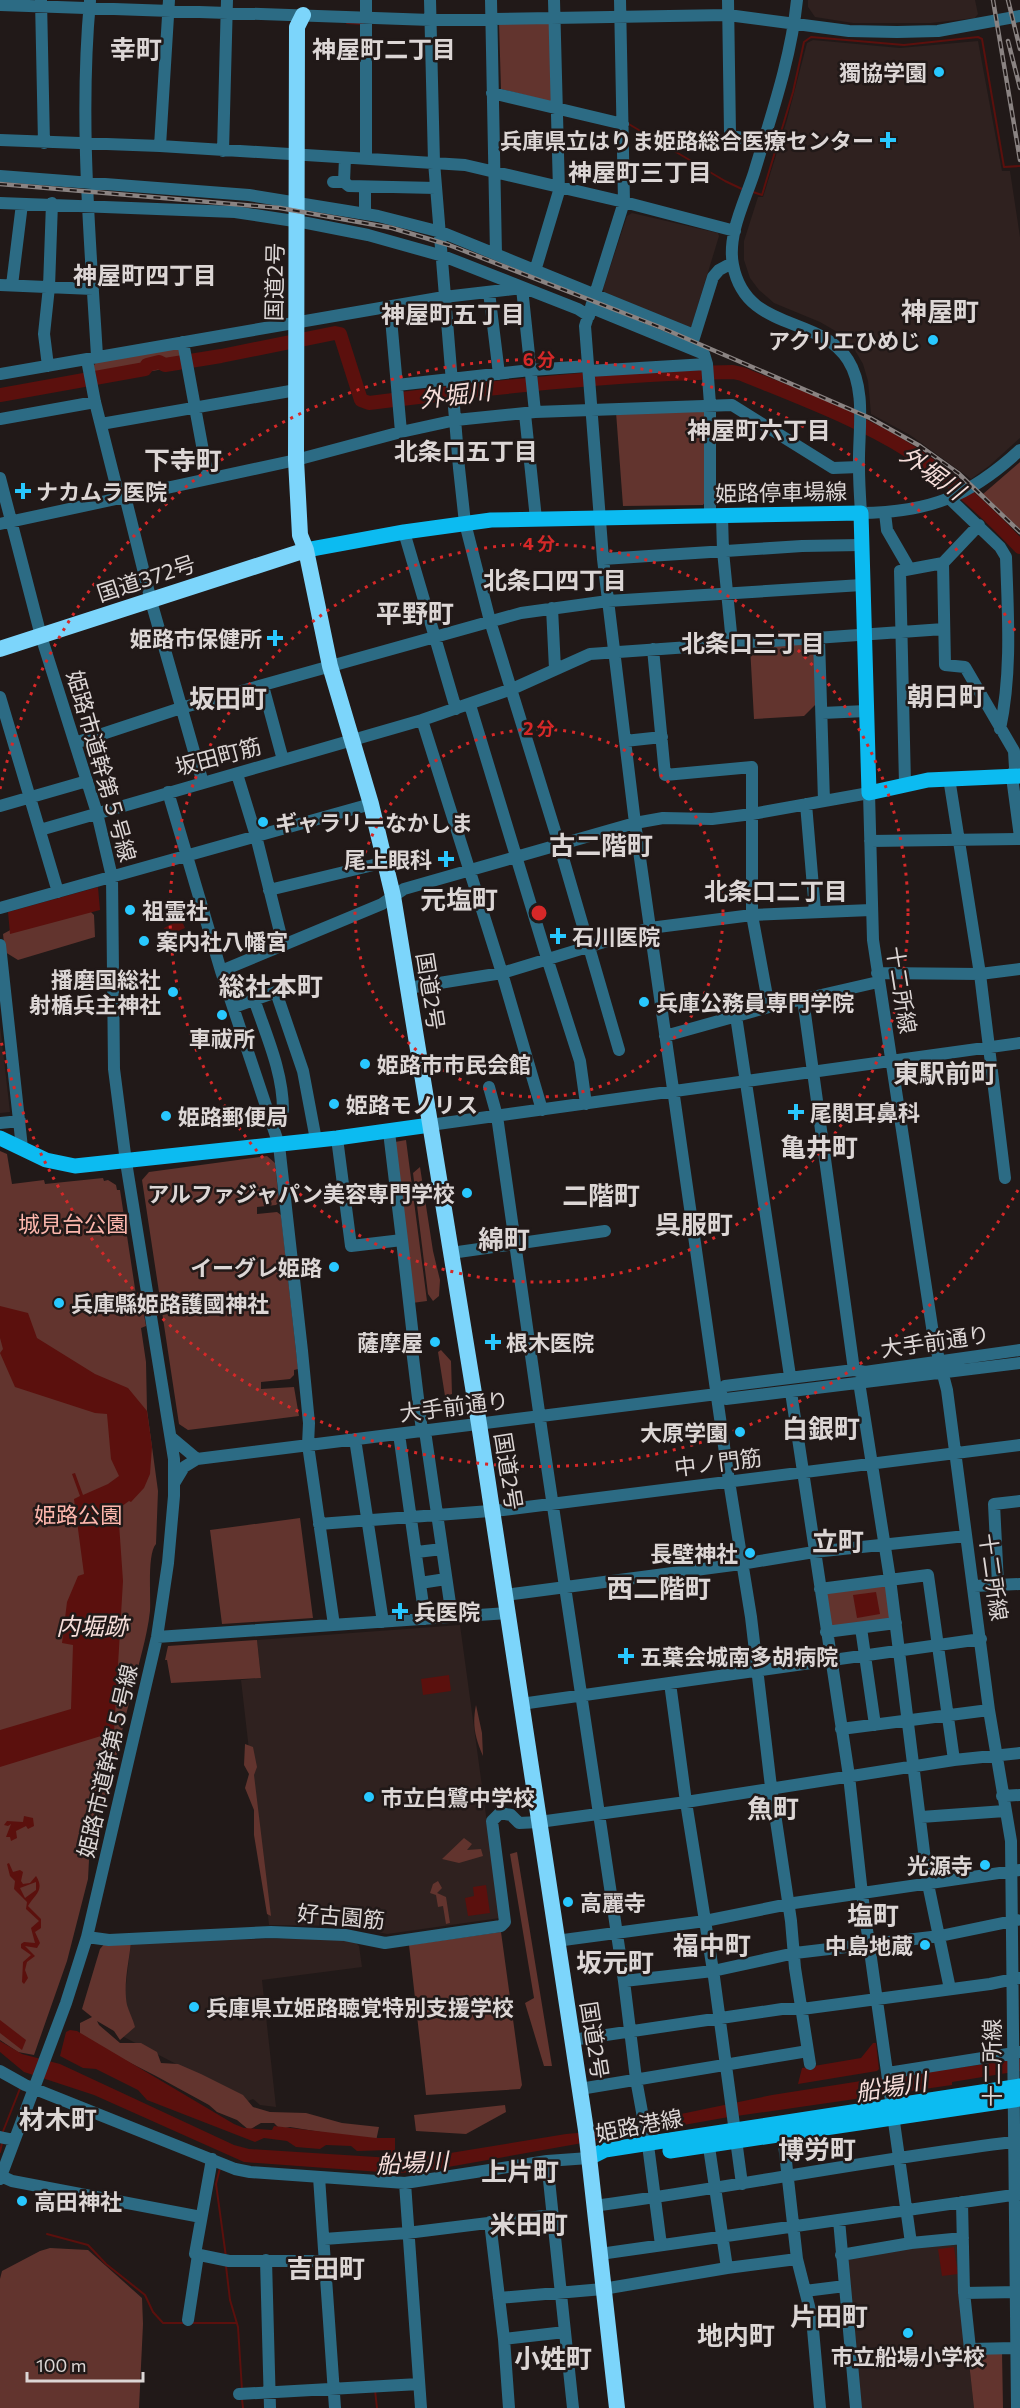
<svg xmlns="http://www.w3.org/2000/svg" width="1020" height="2408" font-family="Commissioner,'Noto Sans JP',sans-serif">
	<rect width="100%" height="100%" fill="#211918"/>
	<!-- built -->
	<path fill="#2f211f" d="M808,0H975L978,14L975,18L931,23H853L815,17L808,7Z
		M813,40L900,48L978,41L1002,171H1010L1020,237V438L989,466L971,479L910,435L871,414L868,381L863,364L853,347L839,333L820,322L774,303L759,290L750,278L744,260V241L758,197H763L787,120L807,43Z
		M632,213L718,233L719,236L691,328L605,294L603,289L627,216Z
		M0,1025L10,1112L0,1113Z
		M460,1625L500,1918L387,1934L350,1926L269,1925L241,1680L261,1678L257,1640Z
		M350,1937L359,1946L362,1967L262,1980L276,2107L260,2105L253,2099L248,2101L120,2035L131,1942Z
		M959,2240L961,2287L974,2408H858L843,2257Z"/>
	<!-- green -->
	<path fill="#62342e" d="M552,22V102L501,89L499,23Z
		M177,347L181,350L184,365L95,382L92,368L97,361Z
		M706,411V501L703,505L623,506L616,412Z
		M1020,462V529L983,494Z
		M816,642L817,703L804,716L754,719L750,646Z
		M87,908L94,915L95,937L18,960L5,952L3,934L14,928Z
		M406,1140L427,1301L412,1303L395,1142Z
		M0,1151L7,1154L12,1184L44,1180L45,1184L103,1178L104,1181L108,1180L116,1185L117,1190H120L138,1308L143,1309L146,1326L141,1328L146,1362L147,1410L158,1491L156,1544C147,1554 151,1595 150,1611C147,1638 138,1665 132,1692C123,1724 116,1758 109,1790L104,1801L89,1860L88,1879L67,1961L34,2055L18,2052L0,2040Z
		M267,1156L275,1163L279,1202L276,1205L257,1207V1214L277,1212L281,1215L298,1369L294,1370V1375L290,1379L261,1382V1389L294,1387L299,1416L188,1430L179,1424L142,1180L149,1172Z
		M420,1167L433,1251L440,1280L439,1296L433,1301L428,1294L413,1173Z
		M441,1350L451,1361L452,1394L445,1396L438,1352Z
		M300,1518L313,1618L222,1624L210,1530Z
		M885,1583L891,1621L829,1628L824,1592Z
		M257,1640L261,1678L171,1683L167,1660H165L168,1646Z
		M476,1705L482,1733L483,1756C475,1737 472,1725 476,1705Z
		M245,1744L253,1747L257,1767L254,1775L271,1916L267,1914L254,1835V1810L245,1788L249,1774L244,1765Z
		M464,1838L472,1844L467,1850L481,1849L483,1856L459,1863L442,1859Z
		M517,1852L552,2066H544L525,2003L534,1998L510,1854Z
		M438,1881L442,1888L437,1893L446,1897L450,1923L446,1924L443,1906L438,1907L436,1895L430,1893L433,1884Z
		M501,1932L522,2085L520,2089L426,2095L409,1945Z
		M131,1942C129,1962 123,1985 127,2005C129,2012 133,2019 135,2027L120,2040L114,2031L97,2021L99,2025L120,2043H141L157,2052L161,2063L178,2064L201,2074L243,2095L253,2107L270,2112L306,2113L342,2123L379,2127L376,2141L290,2127L280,2129L274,2123H261L249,2130L237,2120L217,2112L209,2105L156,2076L99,2047L80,2045V2023L92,2017L82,2009L100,1949L105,1943Z
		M505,2105L506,2112L466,2134L416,2131L414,2115Z
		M50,2248L88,2250L142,2298L143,2324L139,2408H0V2279L2,2271L40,2251Z
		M1002,2352L1003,2408H974L968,2353Z"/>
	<!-- water -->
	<path fill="#5b100d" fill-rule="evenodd" d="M98,887L100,910L10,934L8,912Z
		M181,919L185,928L167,936L164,928Z
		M0,1306L28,1313L37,1338L95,1374L128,1388L147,1411L152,1447L150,1474L144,1488L131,1502L129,1501L118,1509L123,1581L114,1732L0,1767V1730L71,1709L73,1645L62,1643L67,1602L78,1576L84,1574L74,1499L80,1496L72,1474L75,1473L83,1495L108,1484L119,1476L111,1459L107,1414L95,1413L15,1387L0,1353L3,1349L0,1338Z
		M876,1592L880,1614L857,1618L853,1595Z
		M449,1675L451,1691L423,1695L421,1679Z
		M24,1816L33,1818L34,1826L28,1829L26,1826L16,1831L17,1838L11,1841L10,1837H6L11,1824L8,1826L4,1825L7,1821L23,1822Z
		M9,1863L13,1872L20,1870L23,1872L21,1881L23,1884L30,1883L36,1876C45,1890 35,1894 28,1906L41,1919V1928L35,1932L40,1943L37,1948L25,1946L35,1956L27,1962L25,1970L28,1978L24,1984L22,1982L23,1962L31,1955L21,1948V1944L24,1942L35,1943L31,1928L39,1921L26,1909L27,1902L14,1889L15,1881L10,1876L7,1864ZM36,1882V1890L25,1898L20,1888Z
		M486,1885L490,1913L468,1916L465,1898L474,1896L473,1887Z
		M0,2020L26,2040L22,2050L0,2033Z
		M70,2030L77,2031L234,2124L244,2128L272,2130L274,2126L376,2138H395V2159L438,2155L566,2134L599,2131L772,2095L950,2067V2069L1020,2059V2071L952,2082V2085L723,2118L420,2172L394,2173L244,2162L94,2095L24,2072L0,2052V2041L22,2054L60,2064L234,2145L249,2149L392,2158L391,2150L357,2151L351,2146L326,2145L320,2149L296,2147L287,2141L264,2138L255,2142L147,2100L138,2090L96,2069L83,2068L60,2056L66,2032Z
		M873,2043H876L879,2069L877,2071L798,2084L802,2068L861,2058Z
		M954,2247L958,2274L942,2276L938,2249Z"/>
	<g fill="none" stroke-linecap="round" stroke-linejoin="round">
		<!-- stream -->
		<path stroke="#5b100d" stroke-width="2" d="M347,23L363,24
			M627,123L725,181L744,190
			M753,192L762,195L793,92L804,42L811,37L904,45L978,37L982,39L1004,167L1020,166
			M2,2134L21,2086
			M0,2152L2,2143
			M220,2168L216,2184L226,2257
			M47,2234L88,2245L106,2264L145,2295L153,2312L163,2323H183
			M226,2266L230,2300L238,2327L242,2390
			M192,2323H237
			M375,2390L377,2408
			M242,2399L243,2408"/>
		<!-- river -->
		<path stroke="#5b100d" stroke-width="14" d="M0,395L145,369L147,365L159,362L165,365L221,356L335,333L340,334L361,400L369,403C489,388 611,374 733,372L742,374C798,397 858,419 909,451C950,477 987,512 1020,547"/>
		<!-- minor -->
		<path stroke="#2c6b84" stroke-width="12" d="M41,0L44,143
			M366,0V159
			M430,0L434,162L459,468L465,523L490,621L559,844L619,1050
			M491,0L496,254
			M620,0L624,202L585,326L603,559L635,823L729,1481L751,1617L771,1787L791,1921L795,1968L810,2064
			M728,0L730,133L732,136L763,142
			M797,0C791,59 771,116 754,173C745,201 727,235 733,265C746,333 819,314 848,360C867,390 858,433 859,467C859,482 860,498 861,513C930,512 969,497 1020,450
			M90,1C79,119 90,238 97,356
			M0,5L431,20L728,15L849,31L897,32L938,31L1020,16
			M492,93L623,124
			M0,140L160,146L465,165L624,202L735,231
			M160,146L169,0
			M223,151L227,0
			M0,176L249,195L378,216L441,232L694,335
			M333,182H344L345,158
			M344,182L349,186L436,188
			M365,187V213
			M0,203L235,212L307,223L368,235L443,256L578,309L589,316
			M535,271L559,191L554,0
			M0,285L93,289
			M12,285L22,204
			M489,292L499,374
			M592,308L704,354L707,364L710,404V515
			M693,341L713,277L719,270L732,263
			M183,342L208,478
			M87,360L95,402L119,497
			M48,366L44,334L49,287L52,203
			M589,371L707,364
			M0,374L444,297L522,288L535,412
			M397,385L531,370L588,366
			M525,414L536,519
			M0,419L95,402
			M101,424L296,390
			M401,432L456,420L535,412L732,405L833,468L859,467
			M0,478L41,636L97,813L112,877L114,1069L126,1162L174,1459V1496L168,1563L157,1637L87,1937L66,2003L0,2179
			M125,496L151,601L203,783
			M950,499L1000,547L1006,557C1008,615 1012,673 1000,729
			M885,513L887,530L909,568
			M722,516L723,551L732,643
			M0,524L296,460L401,432L390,307
			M404,532L456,709
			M603,559L802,546L861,545
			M943,563L979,525
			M552,608L555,669
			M819,639L824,801
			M653,649L665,775L752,767V915L769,1007
			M263,686L283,760
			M0,697L58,892
			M470,705L547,958L580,1061L586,1104
			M822,713L866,711
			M422,720L502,973L542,1110
			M625,741L662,737
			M75,743L181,708L521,613L608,601L862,585
			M237,774L256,836L283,944
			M949,778L980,974L1005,1178
			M905,784L900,571L943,563L945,665L965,667L1014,751L1015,768L1012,777L1020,837
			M168,792L221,971L279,1145L302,1351L309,1423L308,1445L334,1625
			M806,804L815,911
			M0,806L87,781
			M40,830L422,720L512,689L590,654L944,629
			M870,841L1020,839
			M269,890L386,862
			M0,908L371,804
			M0,945L22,1148
			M221,971L382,904L404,889L635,823L663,818L712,819L752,814L869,793L873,940L934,1340L947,1390L989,1710L1011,1841L1017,2408
			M877,973L980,974L1020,969
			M408,988L502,973L650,928L752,915L871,910
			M254,999C266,1035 283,1072 283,1110L269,1115
			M803,999L854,1370
			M234,1007L276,992L303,1071L316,1140
			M736,1016L790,1376
			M665,1036L769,1007L878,982
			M489,1087L497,1116L542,1433L624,1981L636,2079L648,2145L661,2245
			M0,1123L20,1121
			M430,1125L1020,1043
			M337,1138L351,1246L402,1240L389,1132
			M402,1240L413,1337L411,1341L422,1431
			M451,1253L605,1231
			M859,1382L890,1579L928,1884L950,1989
			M791,1392L849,1776L862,1894L911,2243
			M717,1394L725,1386L854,1370L865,1372L1020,1350
			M425,1431L452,1617
			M399,1434L425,1619
			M172,1438L197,1459
			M355,1439L383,1622
			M175,1482L184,1467L197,1459L717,1394L726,1399L1020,1363
			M319,1524L503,1510L1020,1445
			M417,1552L442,1549
			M420,1583L446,1579
			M998,1584L994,1504L1020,1501
			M974,1586L1020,1584
			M820,1589L928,1575L954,1760
			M505,1595L741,1564L814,1552L966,1536
			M861,1628L875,1725
			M826,1632L896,1623
			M157,1637L508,1613
			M670,1683L686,1802L714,1977L742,2184
			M521,1704L981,1639
			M841,1729L989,1710
			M1002,1796L1020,1795
			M921,1817L1005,1811
			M87,1937L109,1940L271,1932L345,1935L385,1943L501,1926L505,1922L492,1821L500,1813L511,1815L519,1823L539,1822L686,1802L954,1760L1020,1753
			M556,1941L705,1921L794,1903L1020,1870
			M624,1981L713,1971L795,1953L940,1936L1017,1920
			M572,2040L782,2009H802L990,1984L1019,1978
			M0,2071L25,2085L235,2169L250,2172L405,2183L547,2161L589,2158
			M888,2073L1020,2052
			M580,2089L808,2051
			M783,2135L797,2259L812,2318L820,2408
			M0,2137L14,2140
			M709,2147L727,2268
			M212,2159L195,2254L229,2261H326
			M547,2161L573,2408
			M1,2176L12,2181L201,2217
			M319,2177L335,2408
			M405,2183L421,2408
			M962,2202L964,2293L1020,2292
			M594,2206C734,2187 873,2159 1013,2142
			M839,2220L856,2408
			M490,2222L504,2339L509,2408
			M324,2239L407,2233L552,2215
			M600,2254L1020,2194
			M841,2255L911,2243L963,2238
			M266,2260L270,2408
			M805,2291L845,2286
			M964,2292L970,2349L1015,2348
			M499,2298L603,2289L727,2268L797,2259
			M188,2320L198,2255
			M504,2339L565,2332
			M239,2394L419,2384"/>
		<!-- major -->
		<path stroke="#0cbbf1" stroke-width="15" d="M306,550L404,532L491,520L861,513L869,793L928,780L1020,776
			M0,1138L46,1160L75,1166L337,1138L430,1125
			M670,2151L1020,2099
			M589,2158L605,2150L1020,2086"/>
		<!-- highway -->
		<path stroke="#7cd5fb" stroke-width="16" d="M303,15L297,27L296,460L300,535L306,550L330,666L371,804L393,896L479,1424L586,2130L617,2408
			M0,649L306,550"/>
		<!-- rail casing -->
		<g stroke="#8a8382" stroke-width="4.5">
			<path id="rail" d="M993,0L1020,160
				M1008,0L1020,49
				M1008,41L1020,88
				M0,184L280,208L392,228L449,245L662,328L870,418L920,446L958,473L1020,532"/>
		</g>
		<!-- rail -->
		<use href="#rail" stroke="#211918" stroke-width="2" stroke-dasharray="7" stroke-linecap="butt"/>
	</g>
	<!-- distance rings -->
	<g fill="none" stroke="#d62828" stroke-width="3" stroke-dasharray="3 6">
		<circle cx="539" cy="913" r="184"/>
		<circle cx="539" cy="913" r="369"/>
		<path d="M1018 1190A553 553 0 0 1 0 1037M0 789A553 553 0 0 1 1018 636"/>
	</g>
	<!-- markers -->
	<g fill="#28c8ff" stroke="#211918" stroke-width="2">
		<circle cx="939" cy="72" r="6"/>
		<path d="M885 131h6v6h6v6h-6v6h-6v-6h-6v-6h6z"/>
		<circle cx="933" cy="340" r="6"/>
		<path d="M20 482h6v6h6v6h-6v6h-6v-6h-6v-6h6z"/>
		<path d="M272 629h6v6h6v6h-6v6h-6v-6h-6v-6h6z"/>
		<circle cx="263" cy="822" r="6"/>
		<path d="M443 850h6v6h6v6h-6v6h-6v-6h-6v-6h6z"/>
		<circle cx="130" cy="910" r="6"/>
		<path d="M555 927h6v6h6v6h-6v6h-6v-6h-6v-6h6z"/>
		<circle cx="144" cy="941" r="6"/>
		<circle cx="173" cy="992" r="6"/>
		<circle cx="644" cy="1002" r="6"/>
		<circle cx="222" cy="1015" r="6"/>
		<circle cx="365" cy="1064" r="6"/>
		<circle cx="334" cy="1104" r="6"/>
		<path d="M793 1103h6v6h6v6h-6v6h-6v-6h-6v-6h6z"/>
		<circle cx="166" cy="1116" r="6"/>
		<circle cx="467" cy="1193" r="6"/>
		<circle cx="334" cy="1267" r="6"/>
		<circle cx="59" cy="1303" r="6"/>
		<circle cx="435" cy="1342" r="6"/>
		<path d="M490 1333h6v6h6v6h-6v6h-6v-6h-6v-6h6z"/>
		<circle cx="740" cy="1432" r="6"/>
		<circle cx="750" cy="1553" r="6"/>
		<path d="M397 1602h6v6h6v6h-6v6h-6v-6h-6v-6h6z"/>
		<path d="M623 1647h6v6h6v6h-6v6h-6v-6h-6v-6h6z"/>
		<circle cx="369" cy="1797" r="6"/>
		<circle cx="985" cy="1865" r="6"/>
		<circle cx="568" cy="1902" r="6"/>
		<circle cx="925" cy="1945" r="6"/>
		<circle cx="194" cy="2007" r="6"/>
		<circle cx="22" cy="2201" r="6"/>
		<circle cx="908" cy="2333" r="6"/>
	</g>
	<g text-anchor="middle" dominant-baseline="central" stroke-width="5" stroke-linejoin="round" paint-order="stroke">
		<!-- poi labels -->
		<g font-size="22" font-weight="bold" fill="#dcd6d5" stroke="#211918" text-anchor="start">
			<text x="927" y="72" text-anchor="end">獨協学園</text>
			<text x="874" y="140" text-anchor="end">兵庫県立はりま姫路総合医療センター</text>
			<text x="921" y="340" text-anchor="end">アクリエひめじ</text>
			<text x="36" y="491">ナカムラ医院</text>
			<text x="262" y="638" text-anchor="end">姫路市保健所</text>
			<text x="275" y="822">ギャラリーなかしま</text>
			<text x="432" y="859" text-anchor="end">尾上眼科</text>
			<text x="142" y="910">祖霊社</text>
			<text x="572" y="936">石川医院</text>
			<text x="156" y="941">案内社八幡宮</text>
			<text x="161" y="979" text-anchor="end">播磨国総社<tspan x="161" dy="25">射楯兵主神社</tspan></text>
			<text x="656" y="1002">兵庫公務員専門学院</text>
			<text x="222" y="1038" text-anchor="middle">車祓所</text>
			<text x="377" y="1064">姫路市市民会館</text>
			<text x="346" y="1104">姫路モノリス</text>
			<text x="810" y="1112">尾関耳鼻科</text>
			<text x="178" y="1116">姫路郵便局</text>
			<text x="455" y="1193" text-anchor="end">アルファジャパン美容専門学校</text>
			<text x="322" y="1267" text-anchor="end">イーグレ姫路</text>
			<text x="71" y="1303">兵庫縣姫路護國神社</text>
			<text x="423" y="1342" text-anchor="end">薩摩屋</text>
			<text x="506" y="1342">根木医院</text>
			<text x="728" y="1432" text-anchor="end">大原学園</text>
			<text x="738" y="1553" text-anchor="end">長壁神社</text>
			<text x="414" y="1611">兵医院</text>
			<text x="640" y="1656">五葉会城南多胡病院</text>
			<text x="381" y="1797">市立白鷺中学校</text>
			<text x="973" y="1865" text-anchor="end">光源寺</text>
			<text x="580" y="1902">高麗寺</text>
			<text x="913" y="1945" text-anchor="end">中島地蔵</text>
			<text x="206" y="2007">兵庫県立姫路聴覚特別支援学校</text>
			<text x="34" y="2201">高田神社</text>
			<text x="908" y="2356" text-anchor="middle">市立船場小学校</text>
		</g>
		<!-- street labels -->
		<g font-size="22" fill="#dcd6d5" stroke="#211918">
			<text transform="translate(274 282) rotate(-89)">国道2号</text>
			<text transform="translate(781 492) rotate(-1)">姫路停車場線</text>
			<text transform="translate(146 578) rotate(-18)">国道372号</text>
			<text transform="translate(218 756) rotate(-15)">坂田町筋</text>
			<text transform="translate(102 766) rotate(74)">姫路市道幹第５号線</text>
			<text transform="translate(902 990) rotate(81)">十二所線</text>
			<text transform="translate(431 991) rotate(81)">国道2号</text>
			<text transform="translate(935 1341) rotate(-8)">大手前通り</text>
			<text transform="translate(454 1406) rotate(-7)">大手前通り</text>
			<text transform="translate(718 1462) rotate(-7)">中ノ門筋</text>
			<text transform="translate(509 1471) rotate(81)">国道2号</text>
			<text transform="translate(994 1577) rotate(82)">十二所線</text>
			<text transform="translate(107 1761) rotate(-77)">姫路市道幹第５号線</text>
			<text transform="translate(341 1916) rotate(5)">好古園筋</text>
			<text transform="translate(595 2040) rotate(81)">国道2号</text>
			<text transform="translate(991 2063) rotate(-90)">十二所線</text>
			<text transform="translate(639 2125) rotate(-11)">姫路港線</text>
		</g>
		<!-- park labels -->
		<g font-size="22" fill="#fdb7ad" stroke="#211918">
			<text x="73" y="1223">城見台公園</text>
			<text x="78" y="1514">姫路公園</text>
		</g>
		<!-- neighbourhood labels -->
		<g font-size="24" font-weight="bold" fill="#dcd6d5" stroke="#211918">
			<text x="384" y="48">神屋町二丁目</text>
			<text x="640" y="171">神屋町三丁目</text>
			<text x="145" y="274">神屋町四丁目</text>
			<text x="453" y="313">神屋町五丁目</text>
			<text x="759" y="429">神屋町六丁目</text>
			<text x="466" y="450">北条口五丁目</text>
			<text x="555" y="579">北条口四丁目</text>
			<text x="753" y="642">北条口三丁目</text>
			<text x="776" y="890">北条口二丁目</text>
		</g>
		<!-- water labels -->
		<g font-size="24" font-style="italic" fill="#f6deda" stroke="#211918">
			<text transform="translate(455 394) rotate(-7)">外堀川</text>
			<text transform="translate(933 472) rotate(36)">外堀川</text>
			<text x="92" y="1625">内堀跡</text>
			<text transform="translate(891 2086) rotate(-9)">船場川</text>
			<text transform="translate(412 2162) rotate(-3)">船場川</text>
		</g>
		<!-- quarter labels -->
		<g font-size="26" font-weight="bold" fill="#dcd6d5" stroke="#211918">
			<text x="136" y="48">幸町</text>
			<text x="940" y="310">神屋町</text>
			<text x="183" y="459">下寺町</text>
			<text x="415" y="612">平野町</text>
			<text x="946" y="695">朝日町</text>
			<text x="228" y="697">坂田町</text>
			<text x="601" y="844">古二階町</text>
			<text x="459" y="898">元塩町</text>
			<text x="271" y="985">総社本町</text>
			<text x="945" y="1072">東駅前町</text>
			<text x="819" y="1146">亀井町</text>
			<text x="601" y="1194">二階町</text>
			<text x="694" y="1223">呉服町</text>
			<text x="504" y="1238">綿町</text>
			<text x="821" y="1427">白銀町</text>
			<text x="838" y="1540">立町</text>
			<text x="659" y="1587">西二階町</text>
			<text x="773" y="1807">魚町</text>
			<text x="873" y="1914">塩町</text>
			<text x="712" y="1944">福中町</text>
			<text x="615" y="1961">坂元町</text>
			<text x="58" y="2118">材木町</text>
			<text x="817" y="2148">博労町</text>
			<text x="520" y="2170">上片町</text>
			<text x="529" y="2223">米田町</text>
			<text x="326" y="2267">吉田町</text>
			<text x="829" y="2315">片田町</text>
			<text x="736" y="2334">地内町</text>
			<text x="553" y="2357">小姓町</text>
		</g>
	</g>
	<circle cx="539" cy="913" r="9" fill="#d62828" stroke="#211918" stroke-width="3"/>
	<g font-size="18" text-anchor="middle" font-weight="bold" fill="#d62828" stroke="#211918" stroke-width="5" stroke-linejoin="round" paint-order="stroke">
		<text x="539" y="366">6 分</text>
		<text x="539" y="550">4 分</text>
		<text x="539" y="735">2 分</text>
	</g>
	<!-- scale -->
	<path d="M27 2372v9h116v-9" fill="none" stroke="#dcd6d5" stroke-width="3"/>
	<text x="36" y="2372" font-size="18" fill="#dcd6d5" stroke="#211918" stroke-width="4.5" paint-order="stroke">100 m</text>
</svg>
